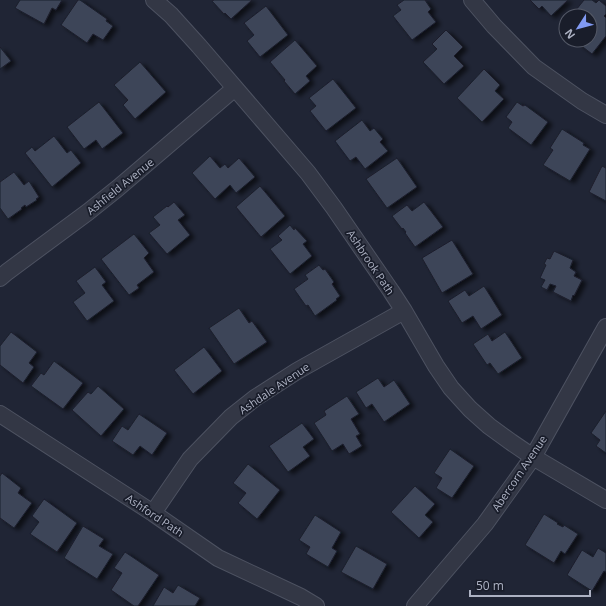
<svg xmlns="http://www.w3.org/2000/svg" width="606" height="606" font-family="'Open Sans',sans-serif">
	<defs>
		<filter id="shadow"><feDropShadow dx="4.5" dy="2.5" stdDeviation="2" flood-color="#0009"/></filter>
	</defs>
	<rect width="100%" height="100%" fill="#202535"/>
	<!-- building -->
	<path fill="#3e4458" stroke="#1b1f2c" filter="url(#shadow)" d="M20,0H62L56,10L52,8L44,24L15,8Z
		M78,0H80L107,19L106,21L113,26L103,40L93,34L87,43L61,25Z
		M214,0H252L231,19L225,13L224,14L212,1Z
		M404,0H425L431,9L428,12L436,22L412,40L393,16L401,10L397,5Z
		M530,0H568L551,16L542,6L539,9Z
		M584,0H592L596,3L599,0L606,6V14L604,16L606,18V36L592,54L579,44L581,41L579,40H590V16H568L574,9L576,10Z
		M266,6L288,35L260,57L247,41L254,35L244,23Z
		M566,19V29L561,25Z
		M446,30L463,47L454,56L464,66L444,84L423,62L437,49L432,44Z
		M295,40L317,66L306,76L310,81L295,94L284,81L285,80L270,62Z
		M0,47L11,61L0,69Z
		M140,62L166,92L135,119L123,105L128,100L114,85Z
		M484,69L500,85L495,91L504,99L482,122L457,98Z
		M333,79L356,108L326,131L310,111L316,106L309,98Z
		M99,102L123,133L102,149L96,140L84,149L67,127Z
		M517,102L523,106L525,105L548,122L531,145L508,128L512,122L506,117Z
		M362,120L370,131L374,128L383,139L380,142L388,151L365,169L356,157L350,161L335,141Z
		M562,129L584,143L583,145L590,149L570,181L543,165L553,150L550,148Z
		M54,136L67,153L71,150L81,163L52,187L25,153L32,147L35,151Z
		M210,156L220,168L225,164L228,168L239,158L255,177L236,193L230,185L215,199L192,173Z
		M397,158L417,187L387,208L366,179Z
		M602,166L606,168V201L589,192Z
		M14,172L24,185L29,181L39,197L36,199L37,200L26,207L25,205L21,208L22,209L8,219L0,208V182Z
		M260,186L285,216L261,237L236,207Z
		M174,202L185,215L178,220L190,235L167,254L149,233L160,225L153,217L167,206L168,207Z
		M424,202L443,227L415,247L405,233L406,232L403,228L402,229L392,216L407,205L412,211Z
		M290,225L294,230L295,228L307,241L303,244L312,256L290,274L270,249L282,240L278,236Z
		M134,234L149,253L144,258L154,272L137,285L139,288L129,295L101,259Z
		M452,240L473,274L442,293L422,258Z
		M554,251L573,260L570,268L576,272L574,276L582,280L574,296L573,295L571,301L553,292L556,286L550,284L547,290L541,287L545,280L540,278L546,265L544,264L547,258L550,259Z
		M319,265L323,270L325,269L334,282L332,284L340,296L336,299L337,300L315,316L308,305L306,306L294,289L308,279L305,275Z
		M95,267L106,282L102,285L114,301L87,321L73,302L85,293L76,281Z
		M484,286L502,315L481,329L473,316L462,323L448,301L465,290L469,296Z
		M239,308L249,323L252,321L267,342L234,364L209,328Z
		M11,332L37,352L29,363L34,367L23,383L0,365V346Z
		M505,332L522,358L498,374L490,363L487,365L473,344L488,334L492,341Z
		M204,347L222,371L193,394L174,370Z
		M54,361L83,383L63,409L31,386L41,373L44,375Z
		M378,378L384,387L394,380L410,404L384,422L372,404L366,408L356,392Z
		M98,386L124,409L101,436L72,410L88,392L91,394Z
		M347,396L359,414L351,419L360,434L356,436L362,446L349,454L343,444L332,451L314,423L326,415L324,411Z
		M606,411V453L596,446L600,440L591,433Z
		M139,414L167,433L152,455L140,446L133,455L112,441L122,426L128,430Z
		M302,423L314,439L303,447L310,456L288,472L269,446Z
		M450,449L474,466L452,498L436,488L442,478L434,473Z
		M248,464L280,490L257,519L238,503L246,493L233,483Z
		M2,473L21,488L18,493L32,503L14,528L0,518V476Z
		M415,486L435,504L425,515L433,522L419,538L391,512Z
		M44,499L77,523L57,552L30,534L39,522L32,516Z
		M544,514L558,523L557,524L563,527L564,525L578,534L565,554L561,551L554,563L525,545Z
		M315,515L341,532L332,548L337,551L328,567L306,554L310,547L299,540Z
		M83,526L104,539L99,546L113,554L97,579L64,558Z
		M356,546L387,564L373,589L341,572Z
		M598,548L606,553V572L604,571L592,591L567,575L582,550L593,557Z
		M125,552L159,575L138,606H134L111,590L122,573L114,568Z
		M178,585L200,598L195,606H153L164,587L173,593Z"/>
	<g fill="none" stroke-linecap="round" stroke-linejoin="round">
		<!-- minor casing -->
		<g stroke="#4d5261" stroke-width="18">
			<path id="minor" d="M154,0L171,15L199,46L308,173L334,208L391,291L404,311L436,366L451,388L470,409L489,426L511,442L533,457L606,500
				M472,0L494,26L534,67L582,101L606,115
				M0,278L7,272L88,212L118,188L235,88
				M0,414L153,513L218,558L301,597L316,606
				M153,513L190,459L231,417L255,398L297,371L404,311
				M415,606L485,524L533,457L606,327"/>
		</g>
		<!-- minor -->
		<use href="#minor" stroke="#333745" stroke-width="16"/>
	</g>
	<g text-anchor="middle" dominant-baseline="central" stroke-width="3.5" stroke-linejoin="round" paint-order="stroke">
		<!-- street labels -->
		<g font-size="11" fill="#adb2c3" stroke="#191d2a">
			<text transform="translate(120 186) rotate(-39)">Ashfield Avenue</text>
			<text transform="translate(371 262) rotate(56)">Ashbrook Path</text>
			<text transform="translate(274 388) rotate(-34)">Ashdale Avenue</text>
			<text transform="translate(519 473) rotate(-56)">Abercorn Avenue</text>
			<text transform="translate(155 515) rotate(34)">Ashford Path</text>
		</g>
	</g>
	<!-- north arrow -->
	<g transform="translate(578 28) rotate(234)"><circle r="19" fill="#191d2a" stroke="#545967"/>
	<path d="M0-3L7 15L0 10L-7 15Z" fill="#819af3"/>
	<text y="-6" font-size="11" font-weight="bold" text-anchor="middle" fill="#adb2c3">N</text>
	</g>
	<!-- scale -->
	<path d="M470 590v6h120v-6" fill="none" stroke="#adb2c3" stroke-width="2"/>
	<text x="476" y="590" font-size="12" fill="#adb2c3" stroke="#191d2a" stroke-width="3" paint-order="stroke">50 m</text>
</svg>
